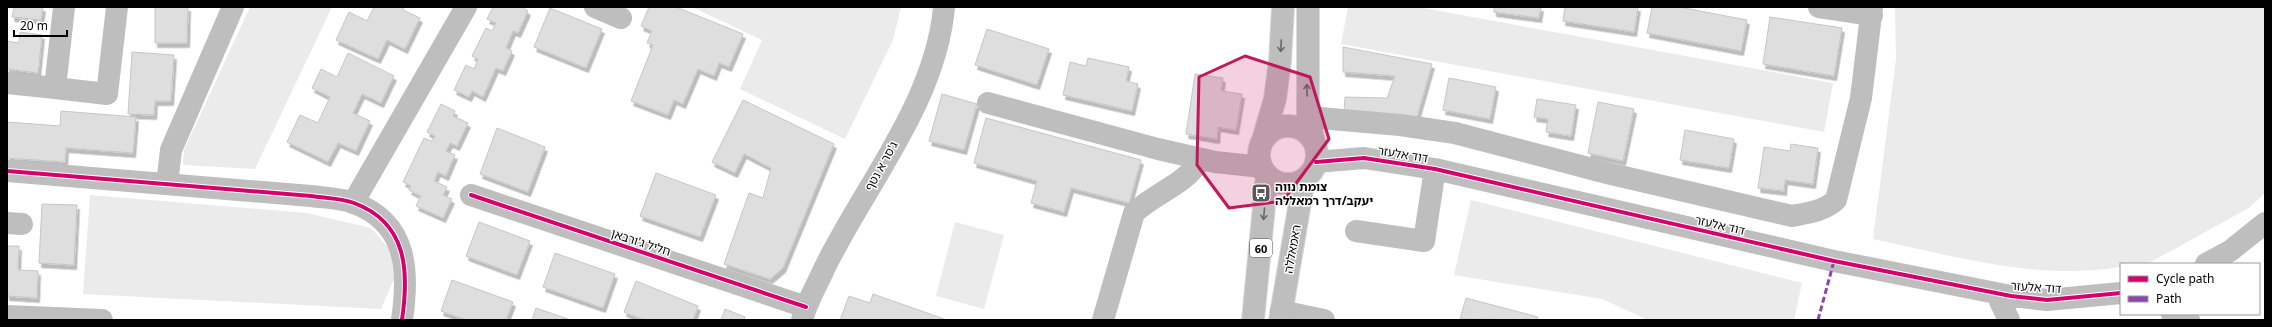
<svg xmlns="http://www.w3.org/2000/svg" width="2272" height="327" font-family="'Noto Sans','Noto Sans Hebrew',sans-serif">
	<defs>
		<filter id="shadow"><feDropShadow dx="2.5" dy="4.5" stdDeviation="0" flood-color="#0004"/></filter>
	</defs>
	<rect width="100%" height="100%" fill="#fff"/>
	<!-- green -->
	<path fill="#ebebeb" d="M250,7H332L255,169L183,165L184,150Z
		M692,7H901L893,40L845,139L740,89L762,40Z
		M1348,7H1418L1833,83L1824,132L1341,44Z
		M1895,7H2265V193L2249,208L2149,263L2121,264V267C2038,281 1954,256 1873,239L1896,59Z
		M90,195L307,213L371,228L391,251L394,279L381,309L83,294Z
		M1471,200L1802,283L1794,320H1648L1602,299L1454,275Z
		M955,222L1004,235L984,309L936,296Z"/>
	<!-- building -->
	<path fill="#dedede" stroke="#c6c6c6" filter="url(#shadow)" d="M14,7H43L41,20L12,17Z
		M155,7H188L187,43H155Z
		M374,7H404L403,10L420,18L405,49L387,40L378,59L336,40L349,12L367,21Z
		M493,7H522L528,11L518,33L513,31L506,48L512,51L503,71L496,68L483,97L472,91L469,97L454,90L466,65L474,69L478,59L472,56L486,28L492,31L496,23L487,19Z
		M649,7H676L743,34L729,67L719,63L714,76L698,69L683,104L674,100L668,115L631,101L653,45L647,43L652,31L641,26Z
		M1494,7H1541L1539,18L1494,12Z
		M1565,7H1638L1634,32L1563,21Z
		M1652,7H1679L1747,20L1741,51L1647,33Z
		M550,8L602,29L586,68L534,47Z
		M1770,17L1842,28L1834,76L1763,64Z
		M987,29L1049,49L1037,85L975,65Z
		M20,32L42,35L38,73L7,69V41L19,43Z
		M1343,47L1432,64L1416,120L1344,112L1345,97L1387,98L1395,76L1343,72Z
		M132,52L174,55L171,101H155L154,115L128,114Z
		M348,53L394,76L381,103L362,94L353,113L370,121L356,151L338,143L328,162L287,142L300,115L318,123L330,97L312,88L321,69L337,77Z
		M1088,58L1129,67L1126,81L1138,84L1132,111L1063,95L1070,62L1086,66Z
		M1195,74L1223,78L1221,91L1242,94L1236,130L1218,127L1217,139L1186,134Z
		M1449,78L1496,87L1490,119L1443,110Z
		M942,94L977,104L964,150L929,141Z
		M1537,99L1576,105L1571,136L1546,132L1548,119L1534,117Z
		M743,100L834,144L783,268L770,279L724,264L749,193L763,198L771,168L744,154L735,173L712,162Z
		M1598,102L1634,109L1623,161L1588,153Z
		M441,104L455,111L453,116L468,123L457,146L450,143L446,151L455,155L446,176L438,172L434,181L447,187L443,195L452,199L443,218L416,206L421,196L409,190L411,186L403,182L424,138L432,141L435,136L427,132Z
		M61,111L136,117L133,153L66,148L65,162L7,158V122L60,126Z
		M986,118L1141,160L1129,203L1071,188L1064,212L1031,203L1037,181L974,163Z
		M497,128L545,147L528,192L480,174Z
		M1685,130L1734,139L1729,168L1680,160Z
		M1791,144L1818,148L1813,184L1785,180L1784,191L1758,188L1764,147L1790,151Z
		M656,173L716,195L700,237L640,216Z
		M42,204L77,205L74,265L39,263Z
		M479,222L530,241L517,275L466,256Z
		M7,246H19L18,270L38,271L37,298L7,296Z
		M555,253L615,274L603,308L543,287Z
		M452,280L513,302L506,320H466L441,311Z
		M636,281L698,306L693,320H644L624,312Z
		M873,294L947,320H840L849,296L870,303Z
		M1466,298L1538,317L1537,320L1460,319Z
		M536,308L571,320H532Z
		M725,309L745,317L744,320H721Z"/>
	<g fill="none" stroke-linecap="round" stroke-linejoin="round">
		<!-- highway casing -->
		<g stroke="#dbdbdb" stroke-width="24">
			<path id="highway" d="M1308,7V117L1314,142
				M1259 155a29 29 0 1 1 58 0a29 29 0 1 1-58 0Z
				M1263,140L1275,99L1280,61L1283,7
				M1253,320L1267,175
				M1280,320L1304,179"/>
		</g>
		<!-- minor -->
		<path stroke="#bebebe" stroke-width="22" d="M64,7L55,88L107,94L117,7
			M595,7L621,18
			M1819,7L1872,15
			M7,83L55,88
			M988,103L1158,149L1215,162L1262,167
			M1308,117L1400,125L1455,133L1611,174L1792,216C1808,213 1824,211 1836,200L1861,98L1872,7
			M1316,162L1364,158L1435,169L1834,261L2011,296L2047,300L2121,293
			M7,171L311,196C325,198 341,198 354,203C408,223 409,272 402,320
			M167,184L171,150L233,7
			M471,195L806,307
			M353,203L466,7
			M7,223L22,224
			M1356,231L1424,241L1435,169
			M2206,264L2230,251L2265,223
			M1996,293L2009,320
			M1281,311L1324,320
			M2172,314L2189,320
			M7,316L102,320
			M802,320C807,301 817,285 825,267C866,184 936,101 944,7
			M1103,320L1134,213C1155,193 1185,185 1201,159"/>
		<!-- highway -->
		<use href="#highway" stroke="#bebebe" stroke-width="22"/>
		<!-- quiet -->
		<path stroke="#8e44ad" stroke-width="3" stroke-dasharray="6 3" stroke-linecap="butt" d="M1818,320L1834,261"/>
		<!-- cycleway casing -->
		<g stroke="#fff" stroke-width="6">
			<path id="cycleway" d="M1316,162L1364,158L1435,169L1834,261L2011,296L2047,300L2121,293
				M7,171L311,196C325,198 341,198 354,203C408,223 409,272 402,320
				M471,195L806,307"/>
		</g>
		<!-- cycleway -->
		<use href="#cycleway" stroke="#d6006c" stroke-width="4"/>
	</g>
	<!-- one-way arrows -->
	<defs><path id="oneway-shaft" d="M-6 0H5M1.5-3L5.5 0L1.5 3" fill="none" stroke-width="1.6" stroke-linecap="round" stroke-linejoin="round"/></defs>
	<g stroke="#686868">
		<use href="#oneway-shaft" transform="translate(1281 46) rotate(93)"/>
		<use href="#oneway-shaft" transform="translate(1307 90) rotate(-91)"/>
		<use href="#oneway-shaft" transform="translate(1264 214) rotate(95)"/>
	</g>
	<!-- marked area -->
	<path fill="#c2185b" fill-opacity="0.2" stroke="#c2185b" stroke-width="3" stroke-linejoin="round" d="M1245,56L1310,77L1329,139L1283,201L1229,208L1197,165L1199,77Z"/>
	<!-- icons -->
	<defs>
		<g id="bus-square" transform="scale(1)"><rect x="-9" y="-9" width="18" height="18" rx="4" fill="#595959" stroke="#fff"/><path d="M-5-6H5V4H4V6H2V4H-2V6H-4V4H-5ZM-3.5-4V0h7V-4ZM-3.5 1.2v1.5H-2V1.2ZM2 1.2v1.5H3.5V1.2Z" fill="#fff"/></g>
	</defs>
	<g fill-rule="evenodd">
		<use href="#bus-square" x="1261" y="193"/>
	</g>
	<g text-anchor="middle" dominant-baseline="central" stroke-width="3" stroke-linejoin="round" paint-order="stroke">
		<!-- shield labels -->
		<rect fill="#fff" stroke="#4c4c4c" stroke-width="1" x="1250" y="239" width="22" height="18" rx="3"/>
		<g font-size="11" font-weight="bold" fill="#000">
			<text x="1261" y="248">60</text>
		</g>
		<!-- street labels -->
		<g font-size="12" fill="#000" stroke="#fff">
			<text transform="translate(1403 154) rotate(9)">דוד אלעזר</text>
			<text transform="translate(881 166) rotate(-61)">ג'סר א נטף</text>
			<text transform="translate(1720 225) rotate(13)">דוד אלעזר</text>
			<text transform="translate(641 242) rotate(18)">חליל ג'ורבאן</text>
			<text transform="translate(1292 249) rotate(-80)">ראמאללה</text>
			<text transform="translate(2036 287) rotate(4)">דוד אלעזר</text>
		</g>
		<!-- poi labels -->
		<g font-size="12" font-weight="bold" fill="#000" stroke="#fff" text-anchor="start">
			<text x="1275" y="186">צומת נווה<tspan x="1275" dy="14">יעקב/דרך רמאללה</tspan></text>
		</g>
	</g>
	<!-- border -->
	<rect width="2272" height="327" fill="none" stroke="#000000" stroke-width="16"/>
	<!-- legend -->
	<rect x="2120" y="263" width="140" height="52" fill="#ffffff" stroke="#999999"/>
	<rect x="2128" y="276" width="20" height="6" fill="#d6006c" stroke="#999999"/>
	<text x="2156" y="283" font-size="12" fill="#000000">Cycle path</text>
	<rect x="2128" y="296" width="20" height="6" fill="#8e44ad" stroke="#999999"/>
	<text x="2156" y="303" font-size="12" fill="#000000">Path</text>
	<!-- scale -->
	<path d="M14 30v6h53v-6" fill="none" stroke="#000000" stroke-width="2"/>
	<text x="20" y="30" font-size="12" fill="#000000" stroke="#ffffff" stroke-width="3" paint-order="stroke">20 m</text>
</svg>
